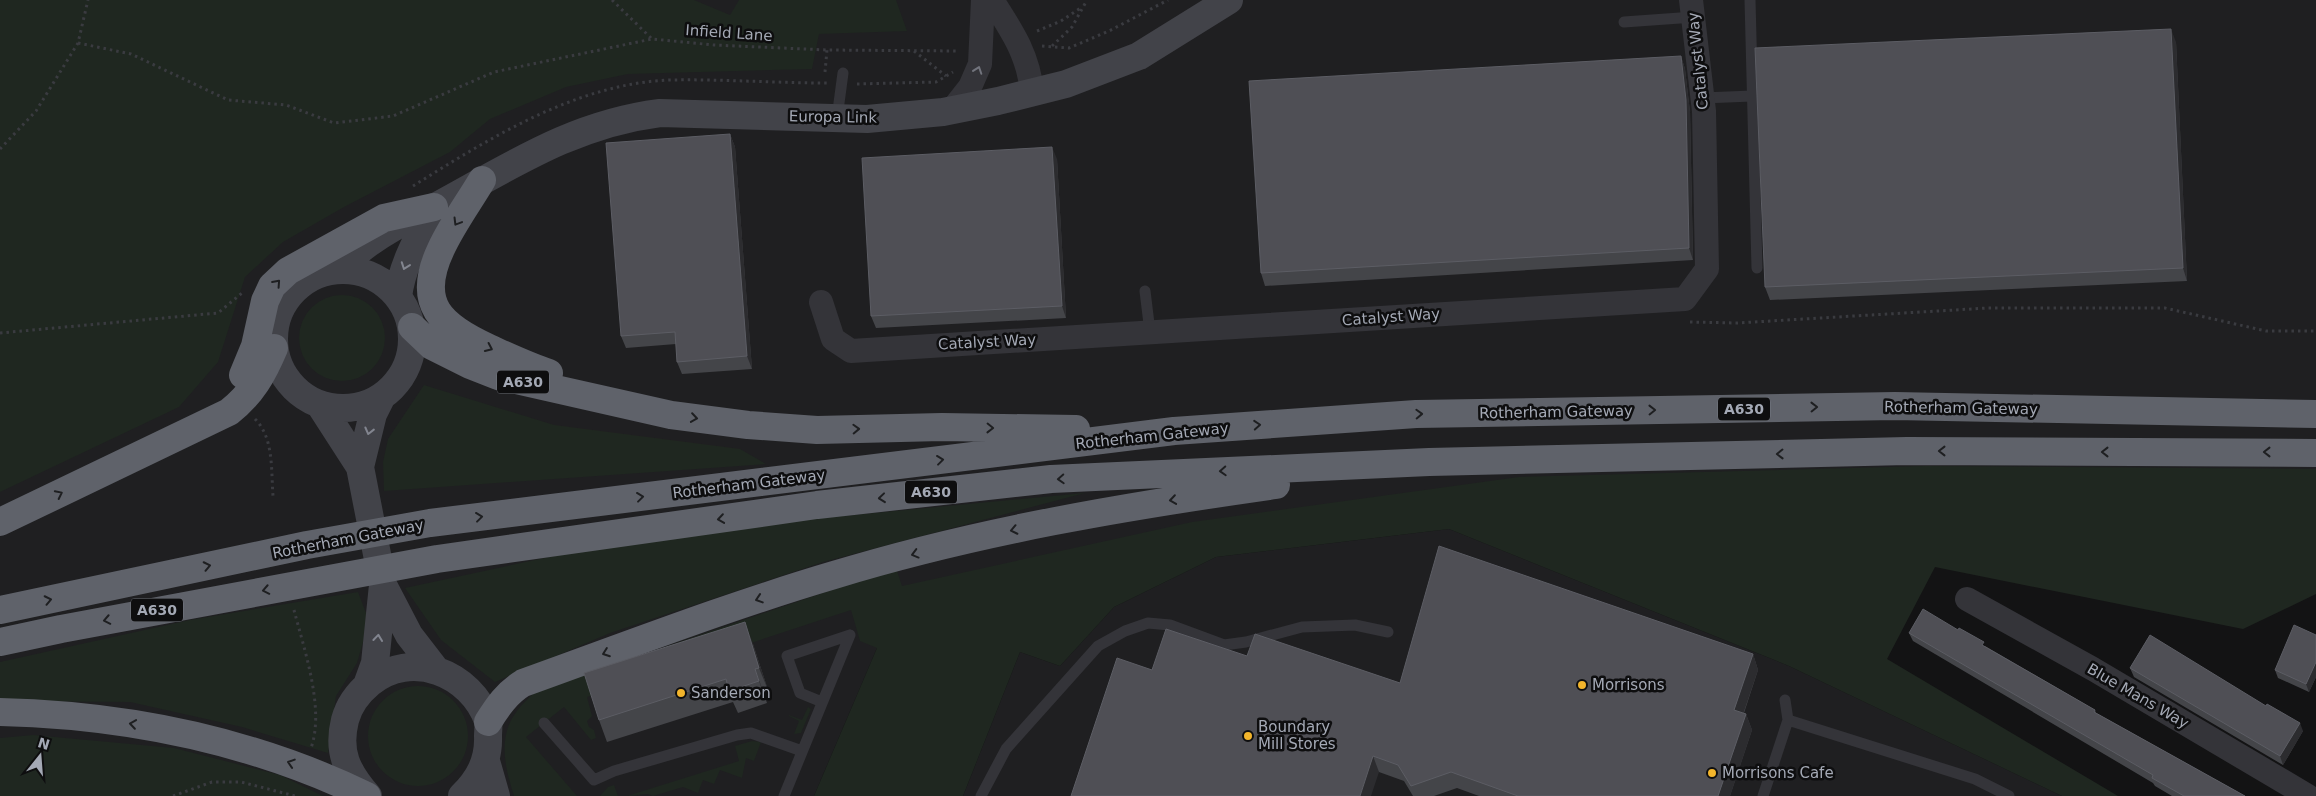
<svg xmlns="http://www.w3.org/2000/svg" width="2316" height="796" font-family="'DejaVu Sans',sans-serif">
	<rect width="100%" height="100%" fill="#131314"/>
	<!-- built -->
	<path fill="#1f1f21" d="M0,0H2316V483L1151,544L877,648L814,796H0Z
		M1449,529L1789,666L2062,796H963L1020,652L1060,666L1114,607L1216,557Z"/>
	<!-- green -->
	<path fill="#1f2720" d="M0,0H694L730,15L739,0H896L907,31L819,34L812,69L628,74L566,87L490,119L450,152L344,207L283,242L245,277L218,362L179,407L0,492Z
		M299 338a43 43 0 1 1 86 0a43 43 0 1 1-86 0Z
		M424,385L554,425L740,449L766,464L384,491L383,462L388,439Z
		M1926,466L2316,469V594L2243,629L1935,567L1887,659L2118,796H2062L1789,666L1449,529L1216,557L1114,607L1060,666L1020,652L963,796H814L877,648L860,641L851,610L587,697L592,716L587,721L589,727L594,730L596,738L591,740L564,707L526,737L577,796H514C505,768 497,736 517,711C522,704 530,697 536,691L896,568L902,586L1192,522L1519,477Z
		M1085,493L823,562L610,633L495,682L441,640L405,588L577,551L811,519Z
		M358,592L369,621L357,663L336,696L328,753L242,727L130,702L0,701V662L190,620Z
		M368 736a50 50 0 1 1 100 0a50 50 0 1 1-100 0Z
		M808,707L811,709L801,733L794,734L799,721L789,716V715L802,720Z
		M33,735L174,748L280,775L323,796H0V738Z
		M752,741L761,742L754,761L746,758L742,778L720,770L714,784L703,780L698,793L683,787L653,796L648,794L627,796L739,761L735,746Z
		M614,785L618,796H600L608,787Z"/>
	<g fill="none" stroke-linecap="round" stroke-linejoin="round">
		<!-- path -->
		<path stroke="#3a3b40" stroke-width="3" stroke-dasharray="2.5 4" stroke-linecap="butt" d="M612,0L651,38
			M1037,31L1061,21L1082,7
			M78,43L131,54L228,100L286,105L334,123L393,116L494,72L652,39L714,45L827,50L959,51
			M1042,46L1069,48L1109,31L1168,0
			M1052,46L1072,27L1087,0
			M914,51L946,76
			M825,72L827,50
			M857,84L936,82L953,72
			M0,149L36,111L78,43L88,0
			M413,186C490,138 576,84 669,80C722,79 775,83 828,83
			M1690,322L1737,323L1988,308H2165L2266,331H2316
			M0,333L218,313L242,293
			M255,419C274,438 271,470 273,496
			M294,610C304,649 325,709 311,748
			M173,796L212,782H241L295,796"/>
		<!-- lane -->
		<path stroke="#343439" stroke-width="11" d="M1750,0L1757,268
			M1624,22L1694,17
			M1703,98L1752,96
			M837,118L843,73
			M1145,291L1150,332
			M822,702L800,693L787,656L850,635
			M1788,720L1975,779L2009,796
			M544,723L594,780L614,771L737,735L751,733L802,751
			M784,796L850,635
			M981,796L1006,749L1098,646L1125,631L1148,623L1170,625L1224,645L1246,642L1302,627L1355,625L1388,632
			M1763,796L1788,720L1785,700"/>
		<!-- street -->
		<path stroke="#343439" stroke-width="24" d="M992,0C1012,31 1029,56 1032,93
			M952,110L970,87L980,64L983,0
			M821,302L833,339L851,351L1685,299L1707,269L1704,111L1691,0
			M1967,599L2093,669L2308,796"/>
		<!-- secondary -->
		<path stroke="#424349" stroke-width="28" d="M274 339a69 69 0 1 1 138 0a69 69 0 1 1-138 0Z
			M336,270C354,253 373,239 394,227C407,219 422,214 435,207C511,166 573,124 660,113L867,119L943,112L998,101L1066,84L1139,56L1229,0
			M398,297C402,264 419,236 434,207
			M320,405L360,467L383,585L409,635L436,670
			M360,467L373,414L382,396
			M367,685L375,663L383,585
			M486,761L496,796
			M368,796C347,772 337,752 345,720C349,705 358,693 370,683C411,649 471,673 488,721C489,725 488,731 488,736C489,761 479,779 462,796"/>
		<!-- highway -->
		<path stroke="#5f626a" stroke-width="28" d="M482,180C469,202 452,225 441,249C415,304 441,326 489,348C509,357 528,366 549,373
			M412,327L432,346L470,365L498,376L671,415L748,425L817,430L942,427L1076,429
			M243,375L255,346L265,301L272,286L288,271L384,218L434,207
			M0,522L229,412C252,394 263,374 274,348
			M0,610L307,545L430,523L1174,431L1416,414L1895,406L2316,414
			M0,642L61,629L437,559L817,505L1051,479L1429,462L1907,451L2316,453
			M0,712C127,715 253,741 367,796
			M488,722C498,706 507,693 523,683C626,646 729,606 834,575C978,531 1127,506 1276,485"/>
	</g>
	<!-- wall -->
	<path fill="#444549" d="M2176,42L2187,281L1770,300L1765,287Z
		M1681,56L1685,69L1690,112L1693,260L1265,286L1261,273Z
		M730,134L735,147L752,369L682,374L677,362L676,344L626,348L621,336Z
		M1057,159L1066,318L876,328L871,316Z
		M1909,633L1985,646L2095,710L2096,713L2245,796H2172L2155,786L2153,783L1913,641Z
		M2316,635V677L2309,692L2278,678L2275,670Z
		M753,644L768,690L763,691L767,703L738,713L733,702L607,742L599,720Z
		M1753,654L1758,670L1744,713L1746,714L1752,730L1730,796H1479L1457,788L1434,796H1413L1404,781L1379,772L1152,670L1247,656L1400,683Z
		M2130,668L2303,731L2283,765L2134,677Z"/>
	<!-- shaded-wall -->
	<path fill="#2c2c2f" d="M2171,29L2176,42L2187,281L2183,268Z
		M1681,56L1685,69L1690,112L1693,260L1689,248Z
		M730,134L735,147L752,369L747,356Z
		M1052,147L1057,159L1066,318L1062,306Z
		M745,622L753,644L768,690L759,668Z
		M1753,654L1758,670L1739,726L1734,710Z
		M2316,662V677L2309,692L2306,684Z
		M755,669L763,691L767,703L759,681Z
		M1746,714L1752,730L1730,796H1718Z
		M2300,723L2303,731L2283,765L2280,756Z
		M1373,756L1379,772L1371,796H1360Z"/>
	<!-- building -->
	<path fill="#4f4f55" stroke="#5c5d64" d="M2171,29L2183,268L1765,287L1755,48Z
		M1681,56L1686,100L1689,248L1261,273L1249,81Z
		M730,134L747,356L677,362L675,332L621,336L606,143Z
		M1052,147L1062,306L871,316L862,158Z
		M1439,546L1753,654L1734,710L1746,714L1718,796H1518L1451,772L1411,786L1398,765L1373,756L1360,796H1071L1117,658L1152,670L1166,629L1247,656L1255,634L1400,683Z
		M1923,609L1958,630L1959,628L1984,642L1982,645L2095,710L2094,712L2245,796H2184L2152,778L2153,775L1909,633Z
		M745,622L759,668L755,669L759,681L729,691L726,679L599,720L584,673Z
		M2294,625L2316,635V662L2306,684L2275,670Z
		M2150,635L2266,706L2267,704L2300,723L2280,756L2130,668Z"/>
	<!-- one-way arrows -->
	<defs><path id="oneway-chevron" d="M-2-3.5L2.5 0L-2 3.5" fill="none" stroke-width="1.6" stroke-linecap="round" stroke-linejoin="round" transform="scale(1.25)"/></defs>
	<use stroke="#72747d" href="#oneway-chevron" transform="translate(978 70) rotate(-71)"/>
	<g stroke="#1e1f21">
		<use href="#oneway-chevron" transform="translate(457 222) rotate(121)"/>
		<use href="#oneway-chevron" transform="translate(277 283) rotate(-48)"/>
		<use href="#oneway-chevron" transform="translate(489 348) rotate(25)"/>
		<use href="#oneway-chevron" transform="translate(1814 407) rotate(-1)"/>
		<use href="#oneway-chevron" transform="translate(1652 410) rotate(-1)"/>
		<use href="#oneway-chevron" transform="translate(1419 414) rotate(-2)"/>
		<use href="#oneway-chevron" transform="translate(694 418) rotate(8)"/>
		<use href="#oneway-chevron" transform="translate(1257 425) rotate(-4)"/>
		<use href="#oneway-chevron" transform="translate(990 428) rotate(1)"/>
		<use href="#oneway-chevron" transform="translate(856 429) rotate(-2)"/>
		<use href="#oneway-chevron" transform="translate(1942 451) rotate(-180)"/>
		<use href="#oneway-chevron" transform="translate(2105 452) rotate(-180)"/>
		<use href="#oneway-chevron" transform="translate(2267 452) rotate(-180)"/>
		<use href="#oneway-chevron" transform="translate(1780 454) rotate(179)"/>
		<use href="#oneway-chevron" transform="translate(940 460) rotate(-7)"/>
		<use href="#oneway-chevron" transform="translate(1223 471) rotate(177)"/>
		<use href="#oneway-chevron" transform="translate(1061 479) rotate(177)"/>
		<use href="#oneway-chevron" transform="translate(59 494) rotate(-26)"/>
		<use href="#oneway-chevron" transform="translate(640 497) rotate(-7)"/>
		<use href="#oneway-chevron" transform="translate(882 498) rotate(174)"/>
		<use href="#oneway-chevron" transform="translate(1173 500) rotate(172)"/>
		<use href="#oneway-chevron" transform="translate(479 517) rotate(-7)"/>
		<use href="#oneway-chevron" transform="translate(721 519) rotate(172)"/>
		<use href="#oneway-chevron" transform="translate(1014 530) rotate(168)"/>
		<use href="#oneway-chevron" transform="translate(915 554) rotate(165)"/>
		<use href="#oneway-chevron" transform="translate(207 566) rotate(-12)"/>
		<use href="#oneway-chevron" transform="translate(266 590) rotate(169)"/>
		<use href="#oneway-chevron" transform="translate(759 599) rotate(162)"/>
		<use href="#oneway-chevron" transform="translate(48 600) rotate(-12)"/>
		<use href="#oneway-chevron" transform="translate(107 620) rotate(169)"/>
		<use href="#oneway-chevron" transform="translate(606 653) rotate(160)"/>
		<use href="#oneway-chevron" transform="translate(133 724) rotate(-172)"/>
		<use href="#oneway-chevron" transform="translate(291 763) rotate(-162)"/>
	</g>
	<g stroke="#82858f">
		<use href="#oneway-chevron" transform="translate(405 266) rotate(110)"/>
		<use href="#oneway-chevron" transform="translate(369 431) rotate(104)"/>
		<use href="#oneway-chevron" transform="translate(378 638) rotate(-84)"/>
	</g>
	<!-- markers -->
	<g fill="#f3b52c" stroke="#0e0e0f" stroke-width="2">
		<circle cx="1582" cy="685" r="5"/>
		<circle cx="681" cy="693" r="5"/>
		<circle cx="1248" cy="736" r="5"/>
		<circle cx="1712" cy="773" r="5"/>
	</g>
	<g text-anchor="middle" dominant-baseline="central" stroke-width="5" stroke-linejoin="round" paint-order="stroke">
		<!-- shield labels -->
		<g fill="#0e0e0f" stroke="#777a83" stroke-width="1">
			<rect x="497" y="370.5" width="52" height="23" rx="4"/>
			<rect x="1718" y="397.5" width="52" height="23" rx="4"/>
			<rect x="905" y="480.5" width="52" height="23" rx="4"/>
			<rect x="131" y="598.5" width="52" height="23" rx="4"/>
		</g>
		<g font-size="14" font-weight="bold" fill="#a4a9b5">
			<text x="523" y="382">A630</text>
			<text x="1744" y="409">A630</text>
			<text x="931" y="492">A630</text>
			<text x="157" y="610">A630</text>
		</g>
		<!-- street labels -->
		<g font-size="15" fill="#a4a9b5" stroke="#0e0e0f">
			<text transform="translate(729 33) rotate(4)">Infield Lane</text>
			<text transform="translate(1698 61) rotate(-96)">Catalyst Way</text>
			<text transform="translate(833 117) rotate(1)">Europa Link</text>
			<text transform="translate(1391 317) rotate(-4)">Catalyst Way</text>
			<text transform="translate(987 342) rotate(-3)">Catalyst Way</text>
			<text transform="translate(1961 408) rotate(1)">Rotherham Gateway</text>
			<text transform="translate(1556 412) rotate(-1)">Rotherham Gateway</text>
			<text transform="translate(1152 436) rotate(-6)">Rotherham Gateway</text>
			<text transform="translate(749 484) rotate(-7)">Rotherham Gateway</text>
			<text transform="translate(348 539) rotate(-11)">Rotherham Gateway</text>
			<text transform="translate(2138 696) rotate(30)">Blue Mans Way</text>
		</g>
		<!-- poi labels -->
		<g font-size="15" fill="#a4a9b5" stroke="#0e0e0f" text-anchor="start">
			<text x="1592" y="685">Morrisons</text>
			<text x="691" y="693">Sanderson</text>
			<text x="1258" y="727">Boundary<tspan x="1258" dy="17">Mill Stores</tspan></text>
			<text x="1722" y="773">Morrisons Cafe</text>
		</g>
	</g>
	<!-- north arrow -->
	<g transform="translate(40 756) rotate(17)" stroke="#0e0e0f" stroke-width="4" paint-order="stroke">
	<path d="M0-4L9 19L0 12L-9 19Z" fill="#a4a9b5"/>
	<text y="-8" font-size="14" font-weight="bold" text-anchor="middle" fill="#a4a9b5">N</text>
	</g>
</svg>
